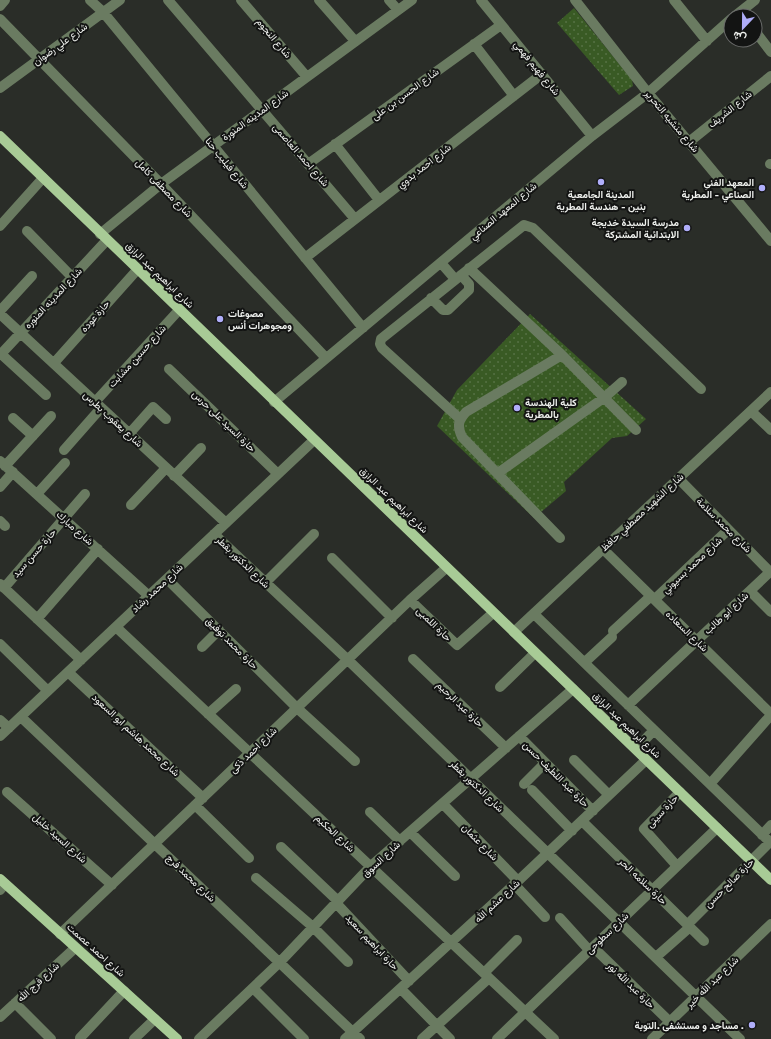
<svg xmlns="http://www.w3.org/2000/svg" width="771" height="1039" font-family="'Roboto Serif',Vazirmatn,serif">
	<defs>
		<pattern id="grass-dots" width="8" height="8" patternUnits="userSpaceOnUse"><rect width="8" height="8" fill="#395a24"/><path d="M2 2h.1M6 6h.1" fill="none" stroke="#567244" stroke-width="1.8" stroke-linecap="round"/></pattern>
	</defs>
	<rect width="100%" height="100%" fill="#2a2d28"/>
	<!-- grass -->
	<path fill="url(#grass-dots)" d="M574,8L632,80L633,86L619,95L557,23Z
		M530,314L646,419L627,436L612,438L564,482L566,491L534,518L437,426L457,390Z"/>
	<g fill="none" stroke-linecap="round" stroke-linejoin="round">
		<!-- minor -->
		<path stroke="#6a7b61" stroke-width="10" d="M90,0L103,12L363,328
			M168,0L355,219
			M241,0L307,77
			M319,0L355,41
			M389,0L398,10
			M481,0L592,136
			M575,0L648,93L771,241
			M674,0L707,41
			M0,6L5,0
			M735,16L755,0
			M0,19L161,184L326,358
			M755,31L771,52
			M474,44L514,96
			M0,88L120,0
			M689,142L771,76
			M335,144L379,200
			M308,164L501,25
			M770,164H771
			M0,226L43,178
			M27,231L72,277
			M100,234L161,184L412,0
			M305,258L542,74
			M441,263L455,279
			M469,268L562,355L636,430
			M431,298L443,310H448L469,290V284L461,275
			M0,311L32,276
			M0,314L226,523
			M1,354L46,395
			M0,355L107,240
			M54,363L137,270
			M169,369L278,474
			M95,402L179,310
			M274,402L592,136L648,93L731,19
			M751,411L771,430
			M13,418L33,436
			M460,419L382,348L380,344L381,339L524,225L533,228L701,389
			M129,434L153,407L166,419
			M64,450L101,408
			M0,461L149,596
			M5,466L51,416
			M498,473L605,397L622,382
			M174,476L201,448
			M679,479L770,572
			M0,487L13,472
			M37,494L65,463
			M131,505L166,468
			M0,521L5,526
			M214,534L348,660L740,1039
			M560,538L462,437C457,426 458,421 466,412L562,355
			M603,549L771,714
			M332,558L392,618
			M167,579L297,708L355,761
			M265,583L314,534
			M0,584L81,660
			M4,588L85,494
			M750,591L771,612
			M655,599L728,530
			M410,600L457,645L493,613
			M534,614L771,843
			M37,619L98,549
			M116,627L554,1039
			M613,631L651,596
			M514,632L771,392
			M0,644L48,691
			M202,647L219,630
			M413,659L506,748
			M585,662L612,637
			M68,672L203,798
			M500,687L535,653
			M628,705L771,571
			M208,714L236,689
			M21,717L360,1039
			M0,720L9,728
			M0,736L314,440
			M519,736L593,811
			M636,749L654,730
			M574,760L609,795
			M524,784L545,763
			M710,784L771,715
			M532,790L572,831
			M7,792L112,885
			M443,804L518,881
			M195,805L249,858
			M370,812L400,841
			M582,821L704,941
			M410,832L455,876
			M762,835L771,825
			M281,847L338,901
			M677,866L644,829L680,792
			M256,878L313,927L348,962
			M514,884L545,917
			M0,890L5,884
			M336,903L409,981
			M560,918L589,950
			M687,925L770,842
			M60,934L410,600L446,568
			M593,947L670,1022
			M656,957L690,927
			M484,973L517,940
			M253,988L304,1039
			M401,989L450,1039
			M15,1003L51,1039
			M0,1017L75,948
			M80,1038L124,991
			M134,1039L155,1019
			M199,1039L280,962L371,866L573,689
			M345,1039L518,881L646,760
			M422,1039L489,978
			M497,1039L717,828
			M652,1039L771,924"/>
		<!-- major -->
		<path stroke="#a8cb96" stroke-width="10" d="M0,136L771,880
			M0,879L177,1039"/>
	</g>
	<!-- markers -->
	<g fill="#b0aefa" stroke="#131413" stroke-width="1.5">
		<circle cx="601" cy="182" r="4"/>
		<circle cx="762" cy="188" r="4"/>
		<circle cx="687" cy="228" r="4"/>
		<circle cx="220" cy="319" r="4"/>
		<circle cx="517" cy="408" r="4"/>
		<circle cx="752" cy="1025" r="4"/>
	</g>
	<g text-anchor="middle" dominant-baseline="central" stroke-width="4" stroke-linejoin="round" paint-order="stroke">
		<!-- street labels -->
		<g font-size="10" fill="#eff1ee" stroke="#131413">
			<text transform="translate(274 38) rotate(50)">شارع النجوم</text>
			<text transform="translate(60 44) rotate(-36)">شارع علي رضوان</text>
			<text transform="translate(537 68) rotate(51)">شارع فهيم فهمي</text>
			<text transform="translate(405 94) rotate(-36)">شارع الحسن بن على</text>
			<text transform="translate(730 109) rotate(-39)">شارع الشريف</text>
			<text transform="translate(255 115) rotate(-36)">شارع المدينه المنورة</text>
			<text transform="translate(672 121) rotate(50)">شارع منشيه التحرير</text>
			<text transform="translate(301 155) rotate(49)">شارع احمد العاصمى</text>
			<text transform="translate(227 163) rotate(51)">شارع فيليب حنا</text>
			<text transform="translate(424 166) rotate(-38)">شارع احمد بدوي</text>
			<text transform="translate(164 188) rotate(46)">شارع مصطفى كامل</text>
			<text transform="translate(503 211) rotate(-40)">شارع المعهد الصناعي</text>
			<text transform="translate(160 275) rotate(44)">شارع ابراهيم عبد الرازق</text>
			<text transform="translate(53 298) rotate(-47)">شارع المدينه المنوره</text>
			<text transform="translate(95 316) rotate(-49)">حارة عوده</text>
			<text transform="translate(137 356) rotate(-48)">شارع حسين مشابت</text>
			<text transform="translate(113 419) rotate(43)">شارع يعقوب بطرس</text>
			<text transform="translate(224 421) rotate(44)">حارة السيد على حرس</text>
			<text transform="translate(394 500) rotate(44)">شارع ابراهيم عبد الرازق</text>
			<text transform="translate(642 512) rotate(-43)">شارع الشهيد مصطفي حافظ</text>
			<text transform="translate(724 525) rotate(45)">شارع محمد سلامة</text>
			<text transform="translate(75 528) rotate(42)">شارع مبارك</text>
			<text transform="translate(34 553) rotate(-49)">حارة حسن سيد</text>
			<text transform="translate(243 562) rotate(44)">شارع الدكتور بقطر</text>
			<text transform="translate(692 565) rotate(-43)">شارع محمد بسيوني</text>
			<text transform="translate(157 588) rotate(-43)">شارع محمد رشاد</text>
			<text transform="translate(726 613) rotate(-43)">شارع ابو طالب</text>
			<text transform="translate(434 624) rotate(44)">حارة اللمبى</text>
			<text transform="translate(687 631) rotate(44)">شارع السعاده</text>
			<text transform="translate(232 643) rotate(45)">حارة محمد توفيق</text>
			<text transform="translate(460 704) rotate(44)">حارة عبد الرحيم</text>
			<text transform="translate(627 725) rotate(44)">شارع ابراهيم عبد الرازق</text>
			<text transform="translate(136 735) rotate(43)">شارع محمد هاشم ابو السعود</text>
			<text transform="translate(253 750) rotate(-44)">شارع احمد ذكى</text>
			<text transform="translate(556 774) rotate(45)">حارة عبد اللطيف حسن</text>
			<text transform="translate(477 786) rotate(44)">شارع الدكتور بقطر</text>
			<text transform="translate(662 811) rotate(-47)">حارة سيتى</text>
			<text transform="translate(335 833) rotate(43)">شارع الحكيم</text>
			<text transform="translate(60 838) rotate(42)">شارع السيد خليل</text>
			<text transform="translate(480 842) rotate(46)">شارع عثمان</text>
			<text transform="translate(381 859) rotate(-43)">شارع السوق</text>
			<text transform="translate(191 878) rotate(44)">شارع محمد فرج</text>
			<text transform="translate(643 881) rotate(44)">حارة سلامه الحر</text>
			<text transform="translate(729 883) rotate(-45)">حارة صالح حسن</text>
			<text transform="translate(497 901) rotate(-43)">شارع عشم الله</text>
			<text transform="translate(607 933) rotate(-44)">شارع سطوحى</text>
			<text transform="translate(372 942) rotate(47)">حارة ابراهيم سعيد</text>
			<text transform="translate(96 950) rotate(42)">شارع احمد عصمت</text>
			<text transform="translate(38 982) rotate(-43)">شارع فرج الله</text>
			<text transform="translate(712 982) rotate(-44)">شارع عبد الله خير</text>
			<text transform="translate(631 985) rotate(44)">حارة عبد الله نور</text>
		</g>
		<!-- poi labels -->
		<g font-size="10" font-weight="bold" fill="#eff1ee" stroke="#131413" text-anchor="end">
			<text x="754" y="182">المعهد الفني<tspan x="754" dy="12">الصناعي - المطرية</tspan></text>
			<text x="601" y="194" text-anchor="middle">المدينة الجامعية<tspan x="601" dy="12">بنين - هندسة المطرية</tspan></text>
			<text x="679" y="222">مدرسة السيدة خديجة<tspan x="679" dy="12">الابتدائية المشتركة</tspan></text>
			<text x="228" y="313" text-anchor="start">مصوغات<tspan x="228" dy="12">ومجوهرات أنس</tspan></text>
			<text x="525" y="402" text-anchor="start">كلية الهندسة<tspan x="525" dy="12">بالمطرية</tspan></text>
			<text x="744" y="1025">مساجد و مستشفى .التوبة .</text>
		</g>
	</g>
	<!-- north arrow -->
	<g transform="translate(743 28) rotate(202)"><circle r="19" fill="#131413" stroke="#6b6c6b"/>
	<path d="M0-3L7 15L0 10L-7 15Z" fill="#b0aefa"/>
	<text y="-6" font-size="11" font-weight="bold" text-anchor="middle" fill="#eff1ee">ش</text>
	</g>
</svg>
